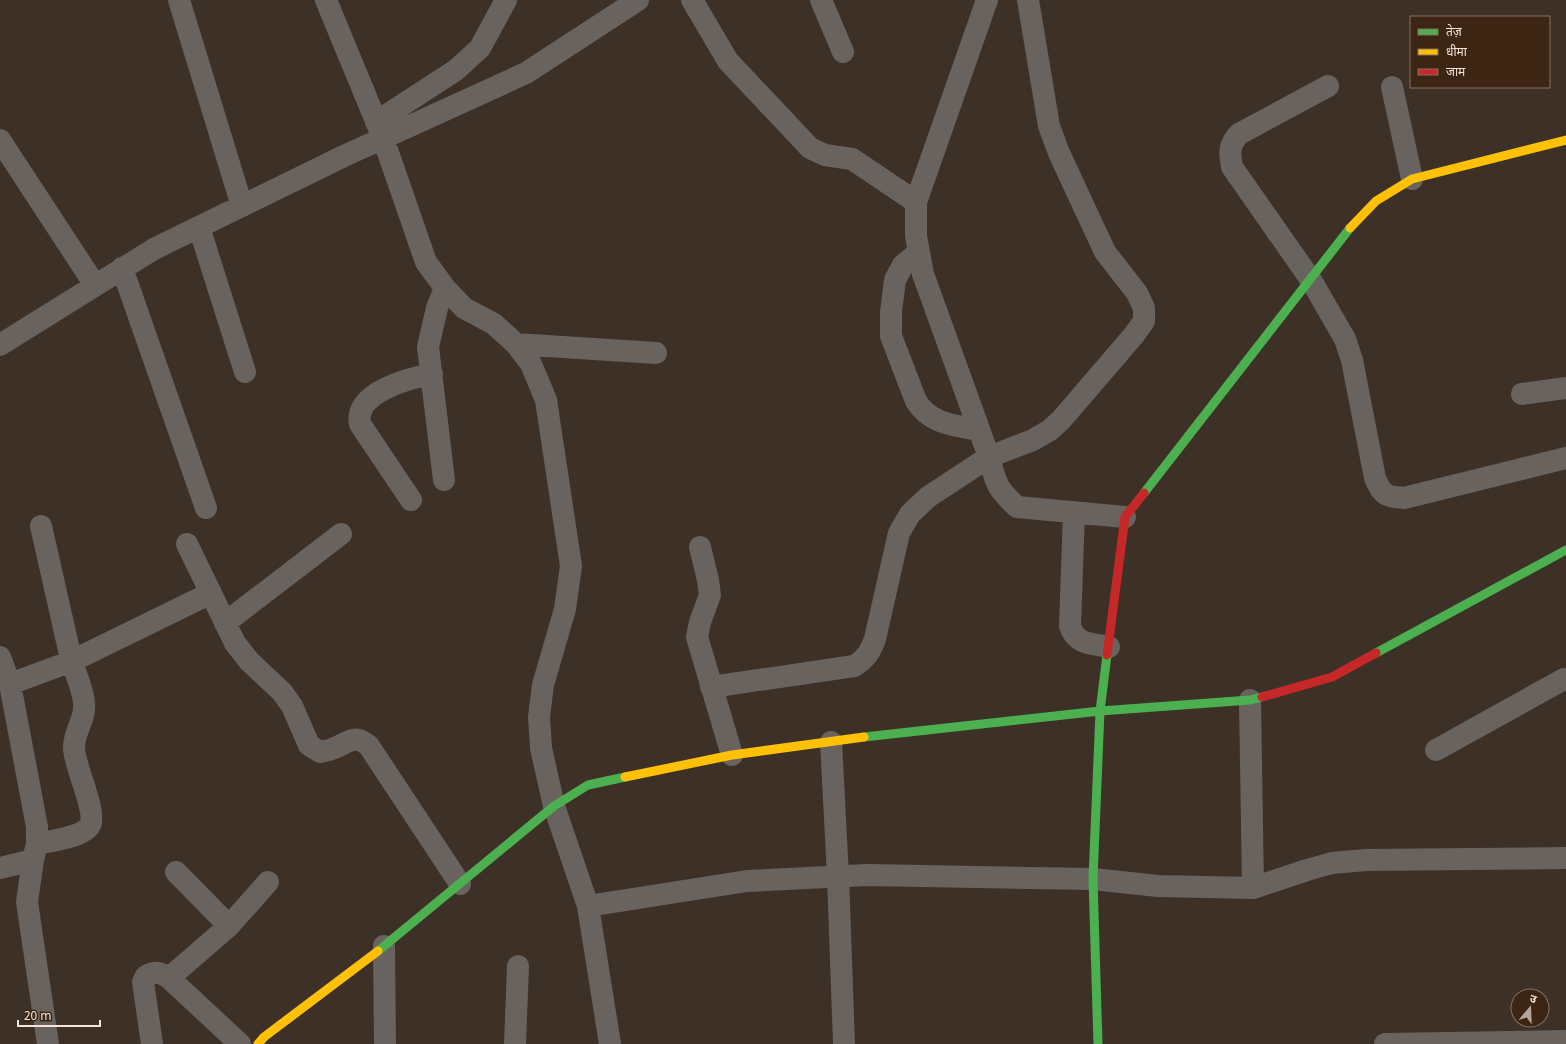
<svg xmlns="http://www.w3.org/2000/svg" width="1566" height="1044" font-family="Georgia,'Noto Sans Devanagari',serif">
	<rect width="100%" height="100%" fill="#3d3027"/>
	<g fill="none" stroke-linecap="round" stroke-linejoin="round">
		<!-- street -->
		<path stroke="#68635f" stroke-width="22" d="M179,0L242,206
			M326,0L383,138L426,262L445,288L464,308L494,324L516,344L531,364L546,400L571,566L565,609L543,685L539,717L541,748L554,806L588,906
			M692,0L728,61L810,148L825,155L852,159L916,202
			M821,0L843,52
			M987,0L916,202V236L923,274L989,457C996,483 996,488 1017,507L1125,517
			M1328,86L1239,134C1229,145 1229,152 1232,167L1311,280L1345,339L1352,360L1375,478C1382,495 1386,497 1404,498L1566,458
			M1392,87L1412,179
			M376,122L456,70L480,48L506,0
			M0,140L95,285
			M199,227L245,372
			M919,252L903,265L895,280L891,312V336L916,401C930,424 954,425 979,430
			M122,268L206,508
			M516,344L656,353
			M0,345L154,249L344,156L526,73L638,0
			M1522,394L1566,388
			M444,480L428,347L437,308L445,288
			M411,500L360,424C353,393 409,378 432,374
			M1074,512L1070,626C1076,645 1092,643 1109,647
			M187,544L235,643L249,661L282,692L292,706L309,745L320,752C324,751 328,751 332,749C348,744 353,732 369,746L460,884
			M700,547L708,580L710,595L700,622L697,637L732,755
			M225,623L341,534
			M0,657L10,684L37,827V844L33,860L27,902L48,1044
			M10,684L72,661L211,593
			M711,687L854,666C866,659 870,652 875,639L899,533L910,514L928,497L989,457L1033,440L1050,430L1061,420L1134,335L1144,321V308L1137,293L1105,252L1059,153L1049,126L1028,0
			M1250,700L1253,888
			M831,742L838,876L844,1044
			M1436,750L1564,679
			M37,844C50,841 84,837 90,825C97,812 75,767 74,749C73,732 86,720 84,703C83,688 75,673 71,659C61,615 51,570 41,526
			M0,868L33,860
			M229,926L268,882
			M384,946L385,1044
			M169,978L229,926L176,872
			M152,1044L143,982L146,976C156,971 160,972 169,978L240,1044
			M515,1044L518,966
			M610,1044L588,906L747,881L867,875L1093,879L1158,886L1253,888L1307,870L1332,863L1366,860L1566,858
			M1385,1044L1566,1041"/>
		<!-- fast -->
		<path stroke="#4caf50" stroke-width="9" d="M1144,493L1350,228
			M1376,653L1566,550
			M864,737L1100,711L1250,700L1262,697
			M378,951L554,806L588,785L625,777
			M1098,1044L1093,879L1100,711L1107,655"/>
		<!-- slow -->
		<path stroke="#ffc107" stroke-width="9" d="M1350,228L1376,201L1412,179L1566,140
			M625,777L732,755L864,737
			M258,1044L264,1037L378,951"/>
		<!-- jam -->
		<path stroke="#c62828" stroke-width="9" d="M1107,655L1125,517L1144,493
			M1262,697L1332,677L1376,653"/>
	</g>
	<!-- legend -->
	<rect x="1410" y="16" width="140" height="72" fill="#3c2513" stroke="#867162"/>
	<rect x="1418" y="29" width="20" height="6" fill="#4caf50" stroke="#867162"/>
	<text x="1446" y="36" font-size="12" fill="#f4e4d9">तेज़</text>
	<rect x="1418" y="49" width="20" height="6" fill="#ffc107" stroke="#867162"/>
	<text x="1446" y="56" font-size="12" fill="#f4e4d9">धीमा</text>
	<rect x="1418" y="69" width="20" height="6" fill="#c62828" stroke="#867162"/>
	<text x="1446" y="76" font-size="12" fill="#f4e4d9">जाम</text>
	<!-- north arrow -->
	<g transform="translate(1530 1008) rotate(19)"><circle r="19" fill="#3c2513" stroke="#867162"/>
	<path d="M0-3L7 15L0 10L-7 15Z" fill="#b4a59b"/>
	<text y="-6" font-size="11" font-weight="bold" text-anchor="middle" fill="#f4e4d9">उ</text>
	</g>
	<!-- scale -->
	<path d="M18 1020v6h82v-6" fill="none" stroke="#f4e4d9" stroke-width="2"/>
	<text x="24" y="1020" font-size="12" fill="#f4e4d9" stroke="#3c2513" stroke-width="3" paint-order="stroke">20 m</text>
</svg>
